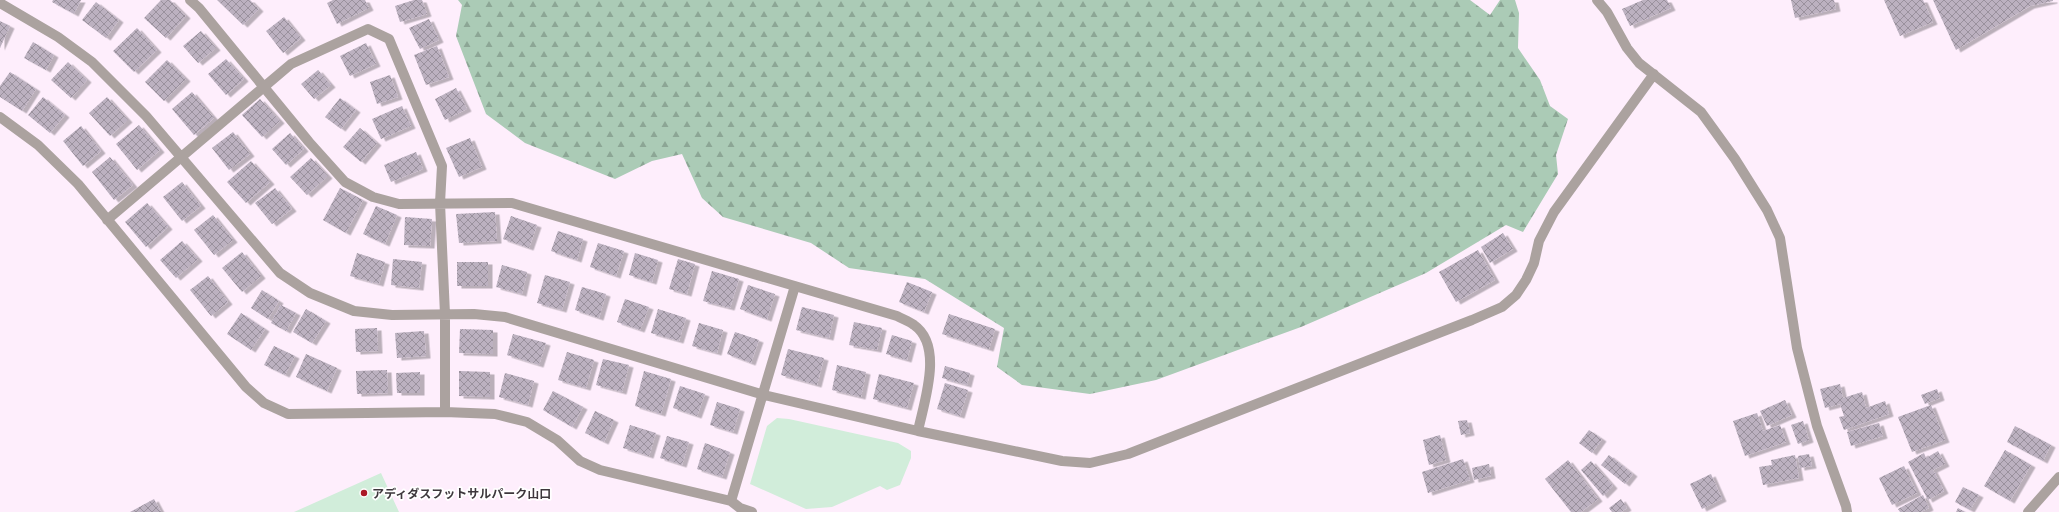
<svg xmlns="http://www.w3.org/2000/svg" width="2059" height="512" font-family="Commissioner,'Noto Sans JP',sans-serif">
	<defs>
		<pattern id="forest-firs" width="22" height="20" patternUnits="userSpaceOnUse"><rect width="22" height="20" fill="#abcbb6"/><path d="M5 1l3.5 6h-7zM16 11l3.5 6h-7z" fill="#8ca695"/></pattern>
		<pattern id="building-cross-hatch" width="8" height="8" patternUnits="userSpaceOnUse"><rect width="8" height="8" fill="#bcb1c0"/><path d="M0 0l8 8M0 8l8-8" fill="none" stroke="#9a919d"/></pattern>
		<filter id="shadow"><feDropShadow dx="4.5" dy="2.5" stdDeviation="0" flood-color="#0004"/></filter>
	</defs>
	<rect width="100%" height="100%" fill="#feeefc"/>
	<!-- green -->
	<path fill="#d1edda" d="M777,418L789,419L898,443L911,451V458L900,485L887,490L880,486L832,507L806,509L750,484L767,426Z
		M381,473L399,512H294Z"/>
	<!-- forest -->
	<path fill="url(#forest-firs)" d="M458,0H1470L1490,15L1500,0H1515L1519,13L1518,48L1540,80L1550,106L1568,119L1556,155L1558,174L1523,232L1506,225L1426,273L1301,327L1156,380L1090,394L1022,385L997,367L1004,328L925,279L849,268L811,243L723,217L702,198L682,154L652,161L615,179L525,143L486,114L456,36L462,5Z"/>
	<!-- building -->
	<path fill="url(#building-cross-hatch)" filter="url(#shadow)" d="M53,0H81L74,14L52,2Z
		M161,0H170L186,16L166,38L144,18Z
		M217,0H250L259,9L243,25Z
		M333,0H365L369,8L337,24L327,3Z
		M414,0H422L427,14L400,22L395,6Z
		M1643,0H1667L1671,8L1630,26L1622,9Z
		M1791,0H1834L1836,9L1795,18Z
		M1884,0H1923L1933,22L1900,36Z
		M1933,0H2053V1L2030,6L1956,50Z
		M96,2L119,20L106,38L82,20Z
		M284,17L301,38L283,53L266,31Z
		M429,19L439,40L420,49L409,28Z
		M0,21L10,26L0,48Z
		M137,28L157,50L134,72L113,51Z
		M201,31L216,48L198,63L183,46Z
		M33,42L54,55L46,70L24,58Z
		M366,43L376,64L350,76L340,56Z
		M437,46L449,77L426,85L414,55Z
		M226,59L244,79L226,95L208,74Z
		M167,60L186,79L164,101L145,82Z
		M68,62L87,80L71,98L51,80Z
		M318,70L331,85L314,99L301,84Z
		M10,72L36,89L22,111L0,97V86Z
		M390,75L398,97L377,104L370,82Z
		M456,88L467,109L445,120L435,99Z
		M192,92L214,118L194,135L172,109Z
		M43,97L65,115L50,133L28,115Z
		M107,97L128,120L110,136L89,113Z
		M340,98L356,110L341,129L325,117Z
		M260,99L280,121L262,137L242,115Z
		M402,106L411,126L381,139L372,119Z
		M139,125L160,150L137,170L116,144Z
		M81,126L101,151L83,166L63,141Z
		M360,128L377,143L361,162L343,147Z
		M233,132L250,154L229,170L212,148Z
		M290,133L304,149L286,165L272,149Z
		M470,138L482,167L459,177L446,148Z
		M416,152L423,169L391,182L384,165Z
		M110,157L133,185L114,200L92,172Z
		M311,158L328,176L307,195L290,177Z
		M251,161L270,182L246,203L227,182Z
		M182,182L201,206L182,221L163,197Z
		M275,188L292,209L272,224L255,203Z
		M340,188L363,200L346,233L323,220Z
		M147,203L168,227L146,247L125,222Z
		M376,206L397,215L385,244L363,234Z
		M495,212L497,241L459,243L456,214Z
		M213,215L233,240L214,255L194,230Z
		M511,216L537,225L529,248L503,239Z
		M405,217L432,219L430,246L404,245Z
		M558,231L583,239L577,260L551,251Z
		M1503,233L1513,249L1490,263L1481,247Z
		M182,241L198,259L176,278L160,260Z
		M598,243L624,251L616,276L590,267Z
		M1478,250L1495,280L1456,302L1439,272Z
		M242,252L261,276L242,292L222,268Z
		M357,253L385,262L379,284L350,276Z
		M635,253L658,260L652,282L629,275Z
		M393,259L422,262L419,288L391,285Z
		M678,259L695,264L687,294L669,289Z
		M457,262H488V286H457Z
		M502,265L527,272L522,294L496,287Z
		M712,271L739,279L730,308L703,301Z
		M545,275L570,282L562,310L537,303Z
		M208,276L228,302L211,316L190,290Z
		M907,282L932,292L924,312L899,302Z
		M748,285L775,294L767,319L740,309Z
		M582,287L606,294L599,318L575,310Z
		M262,290L279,301L268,319L251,308Z
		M625,299L649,307L640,330L617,322Z
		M281,305L296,313L286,331L271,323Z
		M802,307L834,315L829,338L796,330Z
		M306,309L326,321L312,343L293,332Z
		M658,309L686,318L679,341L651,333Z
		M241,313L265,329L251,350L227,334Z
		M949,314L995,329L989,349L942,334Z
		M854,322L882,328L877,350L849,345Z
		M699,323L723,330L717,353L692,346Z
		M377,328L378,351L356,352L355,329Z
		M460,329L493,330V354L459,353Z
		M424,331L426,356L397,358L395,333Z
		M735,332L759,340L751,363L727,354Z
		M513,334L546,343L539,365L507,355Z
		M892,335L912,341L907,360L886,354Z
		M274,346L295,356L285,375L264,365Z
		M788,349L824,358L817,385L781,375Z
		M567,352L594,360L586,388L558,380Z
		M306,354L337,368L327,391L296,377Z
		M603,359L629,365L622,392L596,385Z
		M837,365L866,372L861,397L832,390Z
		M945,366L970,373L967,385L942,378Z
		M387,370L388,393L357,394L356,371Z
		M459,371L490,372V397L459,396Z
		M644,371L671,379L661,414L635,406Z
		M420,372V393H397L396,373Z
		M505,373L534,381L528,405L499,397Z
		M879,374L914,383L907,408L873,399Z
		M945,383L968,390L960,416L937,409Z
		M1840,384L1843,398L1862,392L1866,408L1885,401L1889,414L1844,430L1839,417L1844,416L1840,404L1825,408L1820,389Z
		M680,386L705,394L697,416L673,408Z
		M1937,389L1940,398L1925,404L1921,395Z
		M553,391L583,407L572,427L543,410Z
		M1785,400L1792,415L1767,426L1760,411Z
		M717,402L740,409L733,432L710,425Z
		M1931,405L1945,440L1912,452L1898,417Z
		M595,411L614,420L604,442L585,433Z
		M1757,413L1763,431L1780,425L1786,442L1745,456L1733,421Z
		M1467,420L1470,433L1461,435L1458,421Z
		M1803,421L1809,440L1798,444L1791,425Z
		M1879,423L1883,436L1851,446L1847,432Z
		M630,425L656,433L649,456L623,448Z
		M2015,426L2051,445L2043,461L2007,442Z
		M1589,430L1602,439L1592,453L1579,443Z
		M1440,435L1446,460L1429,465L1423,440Z
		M667,436L689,442L682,465L660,458Z
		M705,443L730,452L722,477L697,469Z
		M2005,450L2031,465L2010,501L1984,486Z
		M1938,451L1945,464L1933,470L1944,491L1928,500L1908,462L1924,453L1926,458Z
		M1809,454L1812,466L1800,468L1798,456Z
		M1609,455L1633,474L1625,484L1601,465Z
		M1795,455L1799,478L1763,485L1759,467L1772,465L1771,460Z
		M1463,459L1470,480L1428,493L1422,472Z
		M1568,460L1598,499L1581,512H1571L1545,479Z
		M1591,461L1613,486L1603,496L1581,470Z
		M1489,464L1491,476L1474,480L1472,468Z
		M1904,466L1917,493L1892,505L1879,478Z
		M1711,474L1722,499L1702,509L1690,484Z
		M1963,487L1979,495L1970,510L1955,502Z
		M1923,495L1929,508L1921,512H1900L1898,509Z
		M154,499L161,512H130Z
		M1621,499L1627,508L1621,512H1612L1609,508Z
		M1958,508L1965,512H1956Z"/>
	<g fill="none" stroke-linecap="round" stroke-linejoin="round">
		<!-- minor -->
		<path stroke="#aba29f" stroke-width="10" d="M190,0L199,8L309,142L345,182L373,197L399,204L512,203L897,316C902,319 909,321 914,325C944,346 924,402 918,431
			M1597,0L1607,12L1627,48L1639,63L1701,112L1735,159L1767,210L1780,238L1797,348L1817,426L1846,506L1847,512
			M0,3L58,37L92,62L146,116L280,273L310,293L354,311L392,315L474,314L505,317L764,395L918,431L1062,461L1090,463L1128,454L1472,320L1502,307L1516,295L1526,280L1534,263L1539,241L1554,212L1654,74
			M0,117L38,145L78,184L246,387L264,403L288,414L445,412L495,414L527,422L557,440L580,461L600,470L731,501L795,286
			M107,220L291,64L368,29L389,39L442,166L440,203L445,314V412
			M731,501L740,508L752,512
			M2028,512L2059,477"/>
	</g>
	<!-- markers -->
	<circle fill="#ab1725" stroke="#fff" stroke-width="1.5" cx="364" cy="493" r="4"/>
	<g text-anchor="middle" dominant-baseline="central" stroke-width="3.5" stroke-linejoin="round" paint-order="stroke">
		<!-- poi labels -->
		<g font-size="12" font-weight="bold" fill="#3d373c" stroke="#fff" text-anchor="start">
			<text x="372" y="493">アディダスフットサルパーク山口</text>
		</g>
	</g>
</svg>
